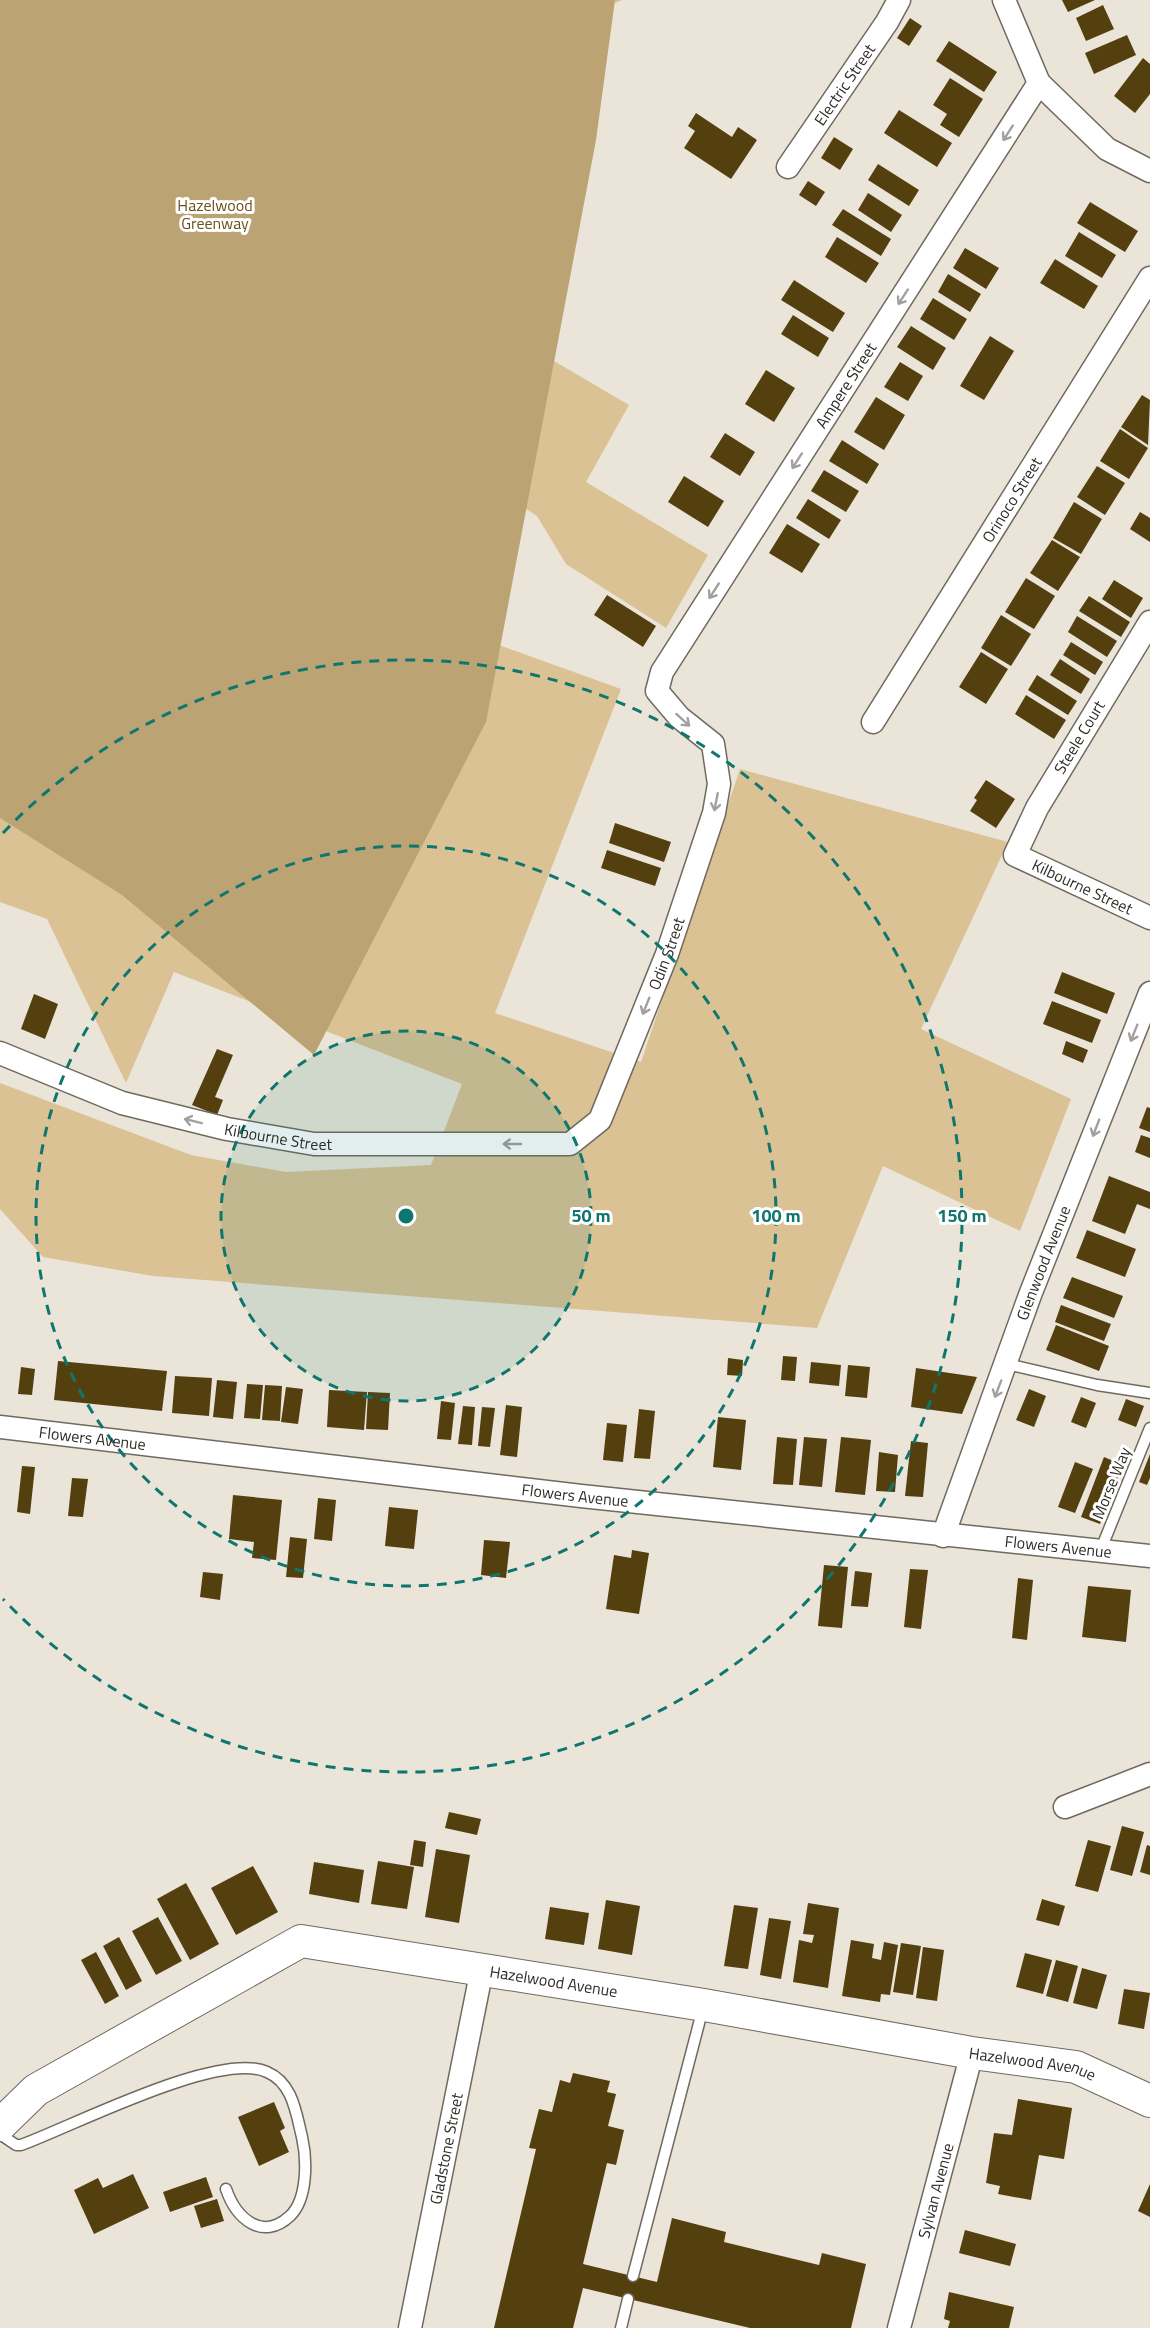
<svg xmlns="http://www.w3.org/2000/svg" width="1150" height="2328" font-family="'Titillium Web',sans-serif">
	<rect width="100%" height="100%" fill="#ebe5d9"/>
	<!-- green -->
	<path fill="#dac295" d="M0,0H622L511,49L418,281L629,405L586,482L708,555L666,628L566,564L537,516L377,411L311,577L621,689L495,1013L641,1062L740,769L1008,842L921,1029L1071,1099L1020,1231L883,1166L817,1328L153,1276L43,1257L0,1209V1083L191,1155L286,1172L431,1165L462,1084L174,972L126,1083L47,919L0,902Z"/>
	<!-- forest -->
	<path fill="#bba374" d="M0,0H615L596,140L486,722L314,1055L122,895L0,818Z"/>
	<!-- building -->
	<path fill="#543f0f" d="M1062,0H1095L1068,12Z
		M1103,5L1114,29L1086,41L1076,18Z
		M910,18L922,26L909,46L897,38Z
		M1127,35L1136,55L1094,74L1085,53Z
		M949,41L997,72L984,92L936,61Z
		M1143,58L1150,64V94L1135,113L1114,96Z
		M950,78L983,99L959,137L940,125L947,114L933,105Z
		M899,110L952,143L937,167L884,133Z
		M696,113L732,137L738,127L757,140L731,179L684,148L695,131L688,126Z
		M834,137L853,149L840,170L821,158Z
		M878,164L919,190L909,206L868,180Z
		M808,181L825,192L816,206L799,195Z
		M868,193L902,215L891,232L858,210Z
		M1090,202L1138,231L1125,252L1077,223Z
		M843,209L891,239L881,256L832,225Z
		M1079,232L1116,255L1102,278L1065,256Z
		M837,237L879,263L866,283L825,257Z
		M965,248L999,268L986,289L953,268Z
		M1055,259L1098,286L1084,309L1040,283Z
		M948,274L981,294L970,312L938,292Z
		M794,280L845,313L833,332L781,300Z
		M933,298L967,319L954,340L920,319Z
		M793,315L829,338L818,357L781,334Z
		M911,326L946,348L933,370L897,347Z
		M990,336L1014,351L984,400L960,386Z
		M900,362L923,376L908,401L884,387Z
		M766,370L795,388L774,422L745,404Z
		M1142,395L1150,400L1148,445L1121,427Z
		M876,397L905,415L884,450L854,432Z
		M1120,429L1148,448L1129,479L1100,461Z
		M725,433L755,452L740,476L710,457Z
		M842,440L879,464L867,484L829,461Z
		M1097,466L1125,483L1105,515L1077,497Z
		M824,470L859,491L846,512L811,491Z
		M684,476L724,501L708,527L668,502Z
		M808,499L841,520L829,539L796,518Z
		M1074,502L1102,519L1081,554L1053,538Z
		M1140,512L1150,518V542L1130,529Z
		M787,524L820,544L802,573L769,553Z
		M1052,540L1080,557L1058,591L1030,573Z
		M1026,578L1055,596L1034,629L1005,612Z
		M1114,580L1143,598L1131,618L1102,599Z
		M607,595L656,626L643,647L594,615Z
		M1089,596L1130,622L1121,637L1079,611Z
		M1001,615L1031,634L1011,666L981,648Z
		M1077,616L1117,641L1107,657L1068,632Z
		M1071,642L1103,662L1095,675L1063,655Z
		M981,652L1008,669L986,704L959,687Z
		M1060,659L1090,679L1081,694L1050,675Z
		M1037,675L1077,701L1068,715L1028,690Z
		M1026,695L1066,720L1054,739L1015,714Z
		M986,780L1015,799L996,828L970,811L977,800L974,798Z
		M615,823L671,842L664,862L609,843Z
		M607,850L661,868L655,886L601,868Z
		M1062,972L1115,993L1107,1014L1054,993Z
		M34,994L58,1004L45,1039L21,1029Z
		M1052,1001L1101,1020L1092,1043L1043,1024Z
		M1066,1041L1088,1050L1083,1063L1062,1054Z
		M217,1049L233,1055L215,1097L223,1100L217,1115L192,1105Z
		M1147,1107L1150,1108V1132L1139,1128Z
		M1141,1135L1150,1138V1158L1135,1152Z
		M1109,1176L1150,1192V1209L1137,1204L1125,1234L1092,1221Z
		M1087,1230L1136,1249L1125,1277L1076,1258Z
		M1072,1277L1123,1296L1114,1318L1063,1298Z
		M1061,1305L1111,1324L1104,1341L1055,1322Z
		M1056,1325L1109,1346L1099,1371L1046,1350Z
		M783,1356L797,1357L795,1381L781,1380Z
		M728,1358L743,1360L742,1376L727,1375Z
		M58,1361L167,1371L162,1411L54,1400Z
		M811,1362L841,1365L839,1386L809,1383Z
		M848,1365L870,1367L867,1398L845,1396Z
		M21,1367L35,1369L32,1395L18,1394Z
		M916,1368L977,1377L962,1414L911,1407Z
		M175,1376L212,1378L209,1416L172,1413Z
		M217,1380L237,1382L233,1419L213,1417Z
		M247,1384L263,1385L260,1419L244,1418Z
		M265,1385L282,1386L280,1421L262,1420Z
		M286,1387L303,1389L298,1424L281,1422Z
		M1029,1389L1046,1396L1034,1427L1016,1420Z
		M329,1390L367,1392L364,1430L327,1427Z
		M368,1392L390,1393L388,1430L366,1429Z
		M1081,1397L1096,1403L1086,1428L1071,1422Z
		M1126,1399L1144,1406L1136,1427L1118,1420Z
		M441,1401L455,1403L451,1440L437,1439Z
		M506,1405L522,1407L517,1457L500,1455Z
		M463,1406L475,1407L472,1445L458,1444Z
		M482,1407L495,1408L490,1447L478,1446Z
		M639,1409L655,1411L650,1459L634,1458Z
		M718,1417L746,1420L741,1470L713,1467Z
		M607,1423L627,1425L623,1462L603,1460Z
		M777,1437L797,1439L793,1485L773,1484Z
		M804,1437L827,1439L822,1487L799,1485Z
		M841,1437L871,1440L865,1495L835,1492Z
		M911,1441L928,1443L923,1497L905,1496Z
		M879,1452L898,1455L895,1492L876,1491Z
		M1150,1454V1478L1147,1485L1139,1482Z
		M1104,1457L1123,1465L1100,1524L1081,1517Z
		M1075,1462L1093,1469L1075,1513L1058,1507Z
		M22,1466L35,1467L30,1514L17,1512Z
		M72,1478L88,1479L83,1517L68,1516Z
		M233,1495L282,1500L276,1560L252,1558L254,1542L229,1539Z
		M318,1498L336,1500L332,1541L314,1539Z
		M389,1507L418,1510L414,1549L385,1546Z
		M290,1537L307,1539L303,1578L286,1577Z
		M484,1540L510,1542L506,1578L481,1575Z
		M632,1550L649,1553L639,1614L606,1609L614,1555L631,1558Z
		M824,1565L848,1567L842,1628L818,1626Z
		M910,1569L928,1570L921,1629L904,1627Z
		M855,1571L872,1573L868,1607L851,1606Z
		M203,1572L223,1574L220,1600L200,1597Z
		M1018,1578L1033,1580L1027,1640L1012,1638Z
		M1088,1586L1131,1590L1126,1642L1082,1637Z
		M449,1812L481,1819L477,1835L445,1828Z
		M1122,1826L1144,1832L1132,1876L1110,1870Z
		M414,1840L426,1842L423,1867L410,1865Z
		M1088,1840L1111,1846L1098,1892L1075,1886Z
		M1147,1845L1150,1846V1875L1140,1872Z
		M436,1849L470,1855L459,1923L425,1917Z
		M378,1861L414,1867L407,1909L371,1904Z
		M314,1862L364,1870L359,1903L309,1894Z
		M253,1866L278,1912L236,1935L211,1888Z
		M186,1883L219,1944L190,1960L157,1899Z
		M1042,1899L1065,1906L1059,1926L1036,1920Z
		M606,1900L640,1906L632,1955L598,1949Z
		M808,1903L839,1908L828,1988L793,1982L799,1940L812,1943L814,1935L803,1934Z
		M734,1905L758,1908L748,1969L724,1966Z
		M550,1907L589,1913L584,1945L545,1939Z
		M158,1917L182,1961L156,1975L132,1931Z
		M769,1918L791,1921L781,1979L760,1975Z
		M119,1937L142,1981L126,1990L103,1946Z
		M851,1940L874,1944L872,1958L881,1960L884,1942L898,1945L890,1995L881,1994L880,2002L842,1996Z
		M901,1943L921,1946L913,1995L893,1992Z
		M923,1947L944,1950L937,2001L916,1998Z
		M96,1952L119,1996L105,2004L81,1960Z
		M1025,1953L1052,1960L1043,1994L1016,1987Z
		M1056,1960L1078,1966L1068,2002L1046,1996Z
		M1082,1968L1107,1975L1097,2009L1073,2003Z
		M1124,1989L1150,1993L1144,2029L1118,2024Z
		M573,2073L610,2081L607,2092L616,2094L608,2126L624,2130L616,2165L607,2163L583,2264L657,2282L672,2218L726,2232L724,2242L819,2265L822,2253L866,2264L851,2328H750L583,2288L573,2328H494L536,2149L529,2148L539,2109L552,2112L560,2080L570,2083Z
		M1018,2099L1072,2108L1064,2159L1039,2155L1031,2200L998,2194L1000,2186L986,2183L994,2133L1012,2135Z
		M274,2102L285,2128L280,2131L289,2152L259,2166L238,2117Z
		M133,2174L149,2208L94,2234L74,2190L98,2178L103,2188Z
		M206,2177L213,2197L170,2212L163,2192Z
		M1150,2184V2217L1138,2211Z
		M217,2199L224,2221L201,2228L194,2206Z
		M965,2230L1016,2244L1010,2266L959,2253Z
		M949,2292L1014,2307L1009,2328H948L950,2321L944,2319Z"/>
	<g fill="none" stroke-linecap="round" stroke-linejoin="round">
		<!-- lane casing -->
		<g stroke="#6f695f" stroke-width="13">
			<path id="lane" d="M1007,1364L1097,1385L1150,1393
				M1101,1549L1150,1428
				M0,2134L16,2145H21C71,2127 219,2050 267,2072C293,2083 296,2113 302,2137C307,2159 308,2199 290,2216C262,2242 236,2218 226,2189
				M633,2276L703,2008
				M621,2328L628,2299"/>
		</g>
		<!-- street casing -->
		<g stroke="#6f695f" stroke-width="25">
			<g id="street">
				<path d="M1004,0L1039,83L1107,149L1150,171"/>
				<path id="s1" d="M788,167L887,22L899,0"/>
				<path id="s2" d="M1150,622L1037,808L1015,855L1150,918"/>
				<path id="s3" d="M873,722L1150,278"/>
				<path id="s4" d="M0,1053L122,1103L227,1129L314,1144H570L600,1120L667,954L714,813L719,784L713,744L679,717L657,691L662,672L1039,83"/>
				<path id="s5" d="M0,1427L581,1496L1150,1556"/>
				<path id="s6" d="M943,1536L1030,1295L1150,993"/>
				<path d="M1065,1807L1150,1774"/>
				<path id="s7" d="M410,2328L482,1969"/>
				<path id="s8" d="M899,2328L972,2053"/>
			</g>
		</g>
		<!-- secondary casing -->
		<g stroke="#6f695f" stroke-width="34">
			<g id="secondary">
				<path id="s9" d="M0,2125L36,2090L301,1941L704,2005L972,2053L1076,2067L1150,2101"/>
			</g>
		</g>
		<!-- lane -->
		<use href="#lane" stroke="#fff" stroke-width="10"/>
		<!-- street -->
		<use href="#street" stroke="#fff" stroke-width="22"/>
		<!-- secondary -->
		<use href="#secondary" stroke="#fff" stroke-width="32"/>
	</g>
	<!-- one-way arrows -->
	<defs><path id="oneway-shaft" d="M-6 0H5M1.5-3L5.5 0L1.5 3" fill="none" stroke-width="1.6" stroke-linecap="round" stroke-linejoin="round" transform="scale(1.5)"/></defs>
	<g stroke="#a1a09e">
		<use href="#oneway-shaft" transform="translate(1008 133) rotate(123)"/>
		<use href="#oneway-shaft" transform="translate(903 297) rotate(123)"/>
		<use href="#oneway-shaft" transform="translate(797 461) rotate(123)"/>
		<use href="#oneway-shaft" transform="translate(714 591) rotate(123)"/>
		<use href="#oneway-shaft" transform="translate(683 720) rotate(42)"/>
		<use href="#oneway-shaft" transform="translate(716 802) rotate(101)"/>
		<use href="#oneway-shaft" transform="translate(646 1006) rotate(112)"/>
		<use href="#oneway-shaft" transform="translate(1134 1033) rotate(112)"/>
		<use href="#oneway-shaft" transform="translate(193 1121) rotate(-166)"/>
		<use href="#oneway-shaft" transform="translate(1096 1128) rotate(111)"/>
		<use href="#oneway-shaft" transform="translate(512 1144) rotate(180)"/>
		<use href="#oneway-shaft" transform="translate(998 1389) rotate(111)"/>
	</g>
	<!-- distance rings -->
	<circle cx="406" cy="1216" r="185" fill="#0f766e" fill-opacity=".12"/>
	<g fill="none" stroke="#0f766e" stroke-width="3" stroke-dasharray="10 8">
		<circle cx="406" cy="1216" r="185"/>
		<circle cx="406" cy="1216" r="370"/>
		<path d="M3 833A556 556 0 1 1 3 1599"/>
	</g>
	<g text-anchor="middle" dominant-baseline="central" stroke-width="6" stroke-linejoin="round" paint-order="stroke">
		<!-- street labels -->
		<g font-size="16" fill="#2e2c27" stroke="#fff">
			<text stroke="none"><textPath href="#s1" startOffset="100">Electric Street</textPath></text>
			<text stroke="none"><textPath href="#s4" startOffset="1458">Ampere Street</textPath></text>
			<text stroke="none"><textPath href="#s3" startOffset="262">Orinoco Street</textPath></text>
			<text transform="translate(1079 737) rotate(-59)">Steele Court</text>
			<text stroke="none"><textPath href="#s2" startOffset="344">Kilbourne Street</textPath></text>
			<text stroke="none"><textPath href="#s4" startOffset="802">Odin Street</textPath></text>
			<text stroke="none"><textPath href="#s4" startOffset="292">Kilbourne Street</textPath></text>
			<text stroke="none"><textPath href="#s6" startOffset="291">Glenwood Avenue</textPath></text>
			<text stroke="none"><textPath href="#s5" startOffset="93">Flowers Avenue</textPath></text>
			<text transform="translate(1111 1483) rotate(-68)">Morse Way</text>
			<text stroke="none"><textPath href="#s5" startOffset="579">Flowers Avenue</textPath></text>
			<text stroke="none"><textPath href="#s5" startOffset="1065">Flowers Avenue</textPath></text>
			<text stroke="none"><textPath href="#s9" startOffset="610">Hazelwood Avenue</textPath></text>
			<text stroke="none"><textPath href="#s9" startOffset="1096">Hazelwood Avenue</textPath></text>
			<text stroke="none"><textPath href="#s7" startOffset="183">Gladstone Street</textPath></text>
			<text stroke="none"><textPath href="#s8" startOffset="142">Sylvan Avenue</textPath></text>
		</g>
		<!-- park labels -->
		<g font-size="16" fill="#6c521a" stroke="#fff">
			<text x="215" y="205">Hazelwood<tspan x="215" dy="18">Greenway</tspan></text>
		</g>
	</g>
	<circle cx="406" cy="1216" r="9" fill="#0f766e" stroke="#fff" stroke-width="3"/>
	<g font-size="18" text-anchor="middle" font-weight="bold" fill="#0f766e" stroke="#fff" stroke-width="6" stroke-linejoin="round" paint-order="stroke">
		<text x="591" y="1222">50 m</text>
		<text x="776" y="1222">100 m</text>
		<text x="962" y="1222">150 m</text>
	</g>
</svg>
